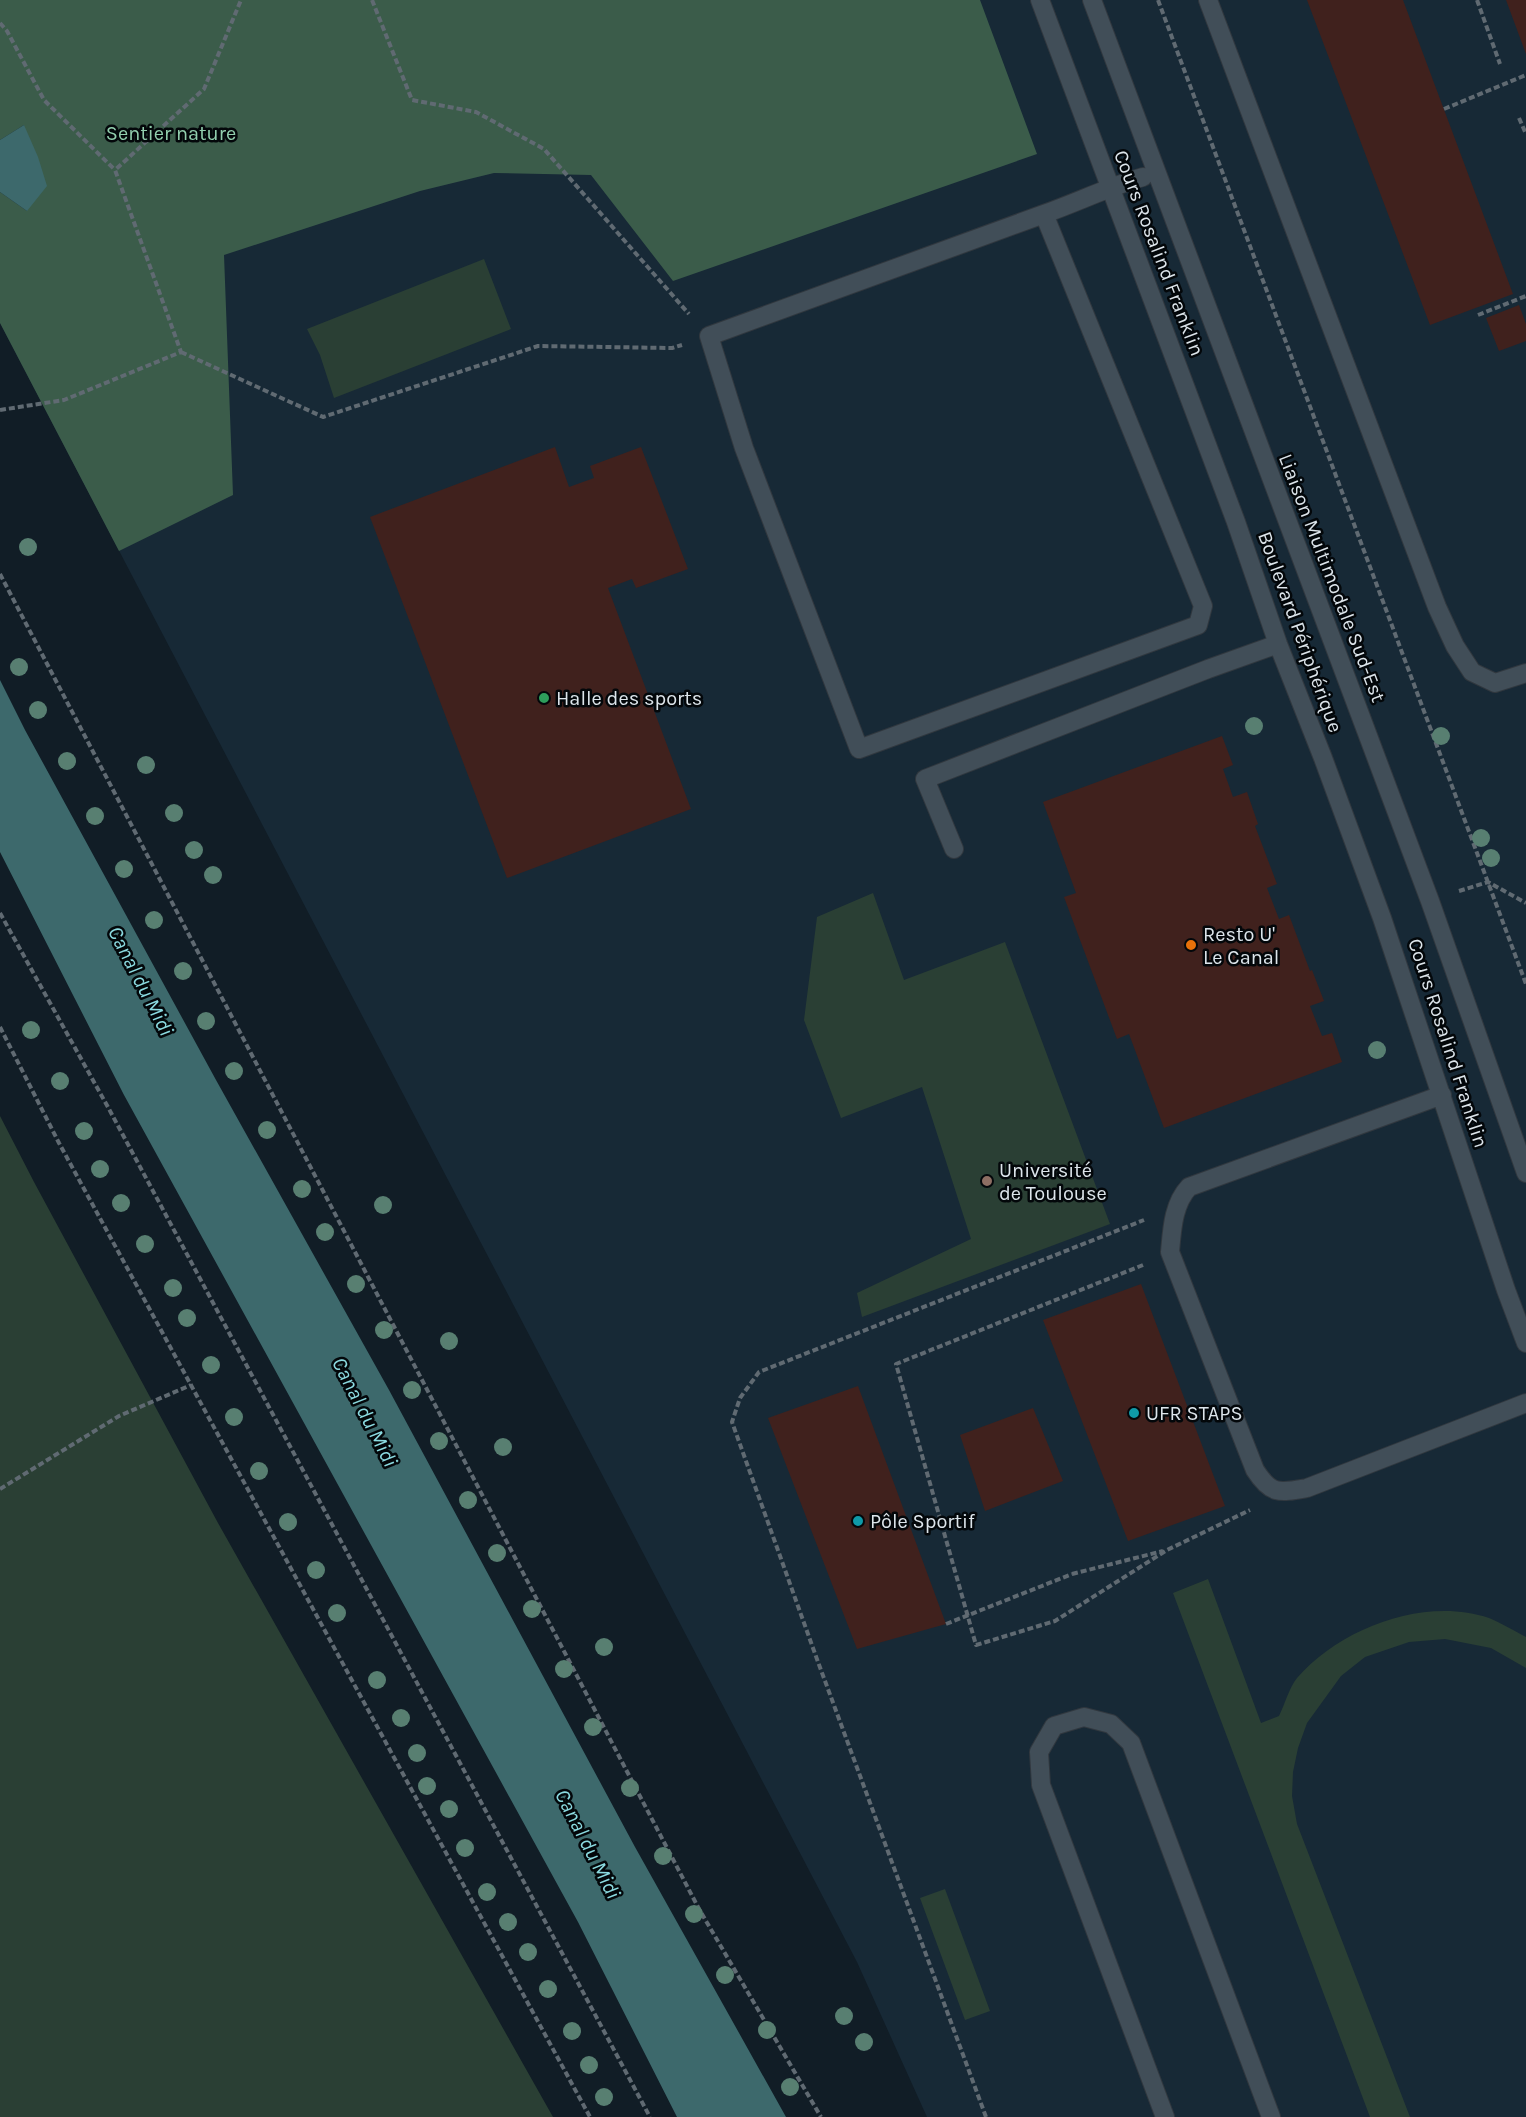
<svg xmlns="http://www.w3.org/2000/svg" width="1526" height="2117" font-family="Karla,sans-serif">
	<rect width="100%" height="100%" fill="#111d26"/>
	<!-- built -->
	<path fill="#172936" d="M0,0H1526V2117H927L857,1962L0,323Z"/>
	<!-- green -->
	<path fill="#2a3f34" d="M484,259L511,329L334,398L320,355L307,329Z
		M873,893L904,980L1005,942L1110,1224L862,1317L857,1293L971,1239L922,1087L841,1118L804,1020L817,917Z
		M0,1116L34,1182L218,1523L553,2117H0Z
		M1208,1579L1261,1723L1279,1716C1285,1704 1289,1688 1297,1678C1340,1628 1425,1596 1489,1618C1501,1623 1515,1631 1526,1637V1668L1491,1648L1445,1639L1409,1642L1365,1657L1341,1676L1307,1723L1298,1748L1293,1772L1292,1796L1297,1824L1410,2117H1370L1173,1593Z
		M945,1889L990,2011L965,2020L920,1898Z"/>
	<!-- forest -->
	<path fill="#3b5c4a" d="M0,0H980L1037,154L673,281L591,175L494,173L420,191L224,255L233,495L119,551L0,323V192L27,211L24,125L0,140Z"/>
	<!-- water -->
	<path fill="#3d696c" d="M24,125L38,157L47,186L27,211L0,192V140Z
		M0,680L25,730L216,1080L389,1390L635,1847L786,2117H677L578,1922L124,1095L0,852Z"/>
	<!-- building -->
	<path fill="#40211d" d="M1307,0H1403L1513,294L1430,325Z
		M1506,0H1526V54Z
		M1519,305L1526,324V341L1499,351L1486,318Z
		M555,447L569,487L594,478L590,466L641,447L688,569L636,588L632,579L608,588L691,809L507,878L370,517Z
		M1222,736L1233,765L1223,769L1233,797L1247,792L1258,824L1255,826L1277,884L1267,888L1279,919L1289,915L1310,971L1312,970L1324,1001L1310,1006L1322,1036L1332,1033L1342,1062L1164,1128L1129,1034L1117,1039L1064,897L1076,893L1043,802Z
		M1141,1284L1225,1506L1128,1541L1043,1320Z
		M858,1386L946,1624L857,1649L768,1418Z
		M1033,1408L1063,1481L985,1511L960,1435Z"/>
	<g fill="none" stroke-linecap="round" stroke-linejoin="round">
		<!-- minor casing -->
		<g stroke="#31383f" stroke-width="20">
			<path id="minor" d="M1040,0L1236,522L1278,644L1323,758L1382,918L1506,1290L1526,1343
				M1092,0L1430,901L1526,1173
				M1208,0L1437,607L1455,646L1472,672L1495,683L1526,673
				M1044,214L1203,606L1198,625L859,749L744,448L709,336L1044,214C1078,202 1108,187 1143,177
				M954,849L925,779L1208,669L1278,644
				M1442,1095L1189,1187C1173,1204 1172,1230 1170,1252L1255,1470C1271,1495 1279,1493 1307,1488L1526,1403
				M1165,2117L1041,1785L1039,1752L1054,1726L1084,1717L1111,1724L1131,1743L1271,2117"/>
		</g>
		<!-- path -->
		<path stroke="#606a72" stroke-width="4" stroke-dasharray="6 3" stroke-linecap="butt" d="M372,0L412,100L476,112L544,149L689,314
			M1158,0L1526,984
			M1477,0L1500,64
			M0,23L7,31L44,100L115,170
			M1444,109L1526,75
			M1519,118L1526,134
			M1478,315L1526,296
			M181,352L323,417L538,346L672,348L682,345
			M0,410L64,400L181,352L115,170L204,89L241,0
			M0,574L699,1909L821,2117
			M1459,891L1488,882L1526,903
			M0,913L109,1109L650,2117
			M0,1027L59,1143L590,2117
			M1143,1265L896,1364L976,1645L1055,1621L1167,1550L1250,1510
			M0,1489L119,1416L191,1385
			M1072,1574L1163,1551
			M986,2117L818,1662L732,1422L740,1398L759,1372L1144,1220"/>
		<!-- minor -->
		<use href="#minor" stroke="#414e58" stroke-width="18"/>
		<!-- path-bridge -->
		<path stroke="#606a72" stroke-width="4" stroke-dasharray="6 3" stroke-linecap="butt" d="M946,1624L1072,1574"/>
	</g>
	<!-- trees -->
	<g fill="#587f71">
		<circle cx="28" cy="547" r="9"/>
		<circle cx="19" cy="667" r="9"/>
		<circle cx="38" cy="710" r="9"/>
		<circle cx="1254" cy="726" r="9"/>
		<circle cx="1441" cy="736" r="9"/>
		<circle cx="67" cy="761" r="9"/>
		<circle cx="146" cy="765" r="9"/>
		<circle cx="174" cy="813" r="9"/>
		<circle cx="95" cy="816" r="9"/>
		<circle cx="1481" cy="838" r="9"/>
		<circle cx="194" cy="850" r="9"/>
		<circle cx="1491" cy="858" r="9"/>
		<circle cx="124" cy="869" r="9"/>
		<circle cx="213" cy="875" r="9"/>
		<circle cx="154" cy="920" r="9"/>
		<circle cx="183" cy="971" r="9"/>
		<circle cx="206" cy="1021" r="9"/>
		<circle cx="31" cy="1030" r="9"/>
		<circle cx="1377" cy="1050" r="9"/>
		<circle cx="234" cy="1071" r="9"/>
		<circle cx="60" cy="1081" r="9"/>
		<circle cx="267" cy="1130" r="9"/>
		<circle cx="84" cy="1131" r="9"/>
		<circle cx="100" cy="1169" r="9"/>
		<circle cx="302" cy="1189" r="9"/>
		<circle cx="121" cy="1203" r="9"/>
		<circle cx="383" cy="1205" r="9"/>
		<circle cx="325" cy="1232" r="9"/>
		<circle cx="145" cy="1244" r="9"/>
		<circle cx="356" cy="1284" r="9"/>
		<circle cx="173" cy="1288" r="9"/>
		<circle cx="187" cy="1318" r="9"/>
		<circle cx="384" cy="1330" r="9"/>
		<circle cx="449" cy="1341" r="9"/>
		<circle cx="211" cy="1365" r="9"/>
		<circle cx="412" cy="1390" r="9"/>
		<circle cx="234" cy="1417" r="9"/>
		<circle cx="439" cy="1441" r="9"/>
		<circle cx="503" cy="1447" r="9"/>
		<circle cx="259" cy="1471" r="9"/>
		<circle cx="468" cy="1500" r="9"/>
		<circle cx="288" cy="1522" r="9"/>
		<circle cx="497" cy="1553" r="9"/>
		<circle cx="316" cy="1570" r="9"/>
		<circle cx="532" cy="1609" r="9"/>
		<circle cx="337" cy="1613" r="9"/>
		<circle cx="604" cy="1647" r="9"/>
		<circle cx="564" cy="1669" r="9"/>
		<circle cx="377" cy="1680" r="9"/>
		<circle cx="401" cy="1718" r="9"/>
		<circle cx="593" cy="1727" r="9"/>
		<circle cx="417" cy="1753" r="9"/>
		<circle cx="427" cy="1786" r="9"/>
		<circle cx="630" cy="1788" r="9"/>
		<circle cx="449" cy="1809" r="9"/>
		<circle cx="465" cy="1848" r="9"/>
		<circle cx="663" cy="1856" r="9"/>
		<circle cx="487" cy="1892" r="9"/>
		<circle cx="694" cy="1914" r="9"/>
		<circle cx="508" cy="1922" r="9"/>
		<circle cx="528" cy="1952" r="9"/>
		<circle cx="725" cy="1975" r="9"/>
		<circle cx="548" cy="1989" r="9"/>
		<circle cx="844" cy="2016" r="9"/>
		<circle cx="767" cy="2030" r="9"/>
		<circle cx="572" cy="2031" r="9"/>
		<circle cx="864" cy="2042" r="9"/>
		<circle cx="589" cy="2065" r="9"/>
		<circle cx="790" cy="2087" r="9"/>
		<circle cx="604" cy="2097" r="9"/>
	</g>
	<!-- markers -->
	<circle fill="#2e9e5b" stroke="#03070a" stroke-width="2" cx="544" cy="698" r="6"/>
	<circle fill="#e8710a" stroke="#03070a" stroke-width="2" cx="1191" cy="945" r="6"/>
	<circle fill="#8d6e63" stroke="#03070a" stroke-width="2" cx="987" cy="1181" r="6"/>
	<g fill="#0f9aa8" stroke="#03070a" stroke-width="2">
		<circle cx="1134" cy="1413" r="6"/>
		<circle cx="858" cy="1521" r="6"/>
	</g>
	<g text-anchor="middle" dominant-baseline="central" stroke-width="5" stroke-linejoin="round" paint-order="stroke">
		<!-- park labels -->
		<g font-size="20" fill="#92cfae" stroke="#03070a">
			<text x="171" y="133">Sentier nature</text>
		</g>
		<!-- street labels -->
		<g font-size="20" fill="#dde5eb" stroke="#03070a">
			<text transform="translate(1159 253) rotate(69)">Cours Rosalind Franklin</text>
			<text transform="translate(1332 578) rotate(69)">Liaison Multimodale Sud-Est</text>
			<text transform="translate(1300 632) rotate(70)">Boulevard Périphérique</text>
			<text transform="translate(1448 1043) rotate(72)">Cours Rosalind Franklin</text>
		</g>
		<!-- poi labels -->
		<g font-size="20" fill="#dde5eb" stroke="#03070a" text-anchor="start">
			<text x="556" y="698">Halle des sports</text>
			<text x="1203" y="934">Resto U'<tspan x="1203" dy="23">Le Canal</tspan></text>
			<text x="999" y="1170">Université<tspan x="999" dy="23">de Toulouse</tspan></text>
			<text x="1146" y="1413">UFR STAPS</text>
			<text x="870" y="1521">Pôle Sportif</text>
		</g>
		<!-- water labels -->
		<g font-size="21" font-style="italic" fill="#8bdae0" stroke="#03070a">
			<text transform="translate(141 981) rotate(63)">Canal du Midi</text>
			<text transform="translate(365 1412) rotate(63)">Canal du Midi</text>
			<text transform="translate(588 1844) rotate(63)">Canal du Midi</text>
		</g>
	</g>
</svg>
